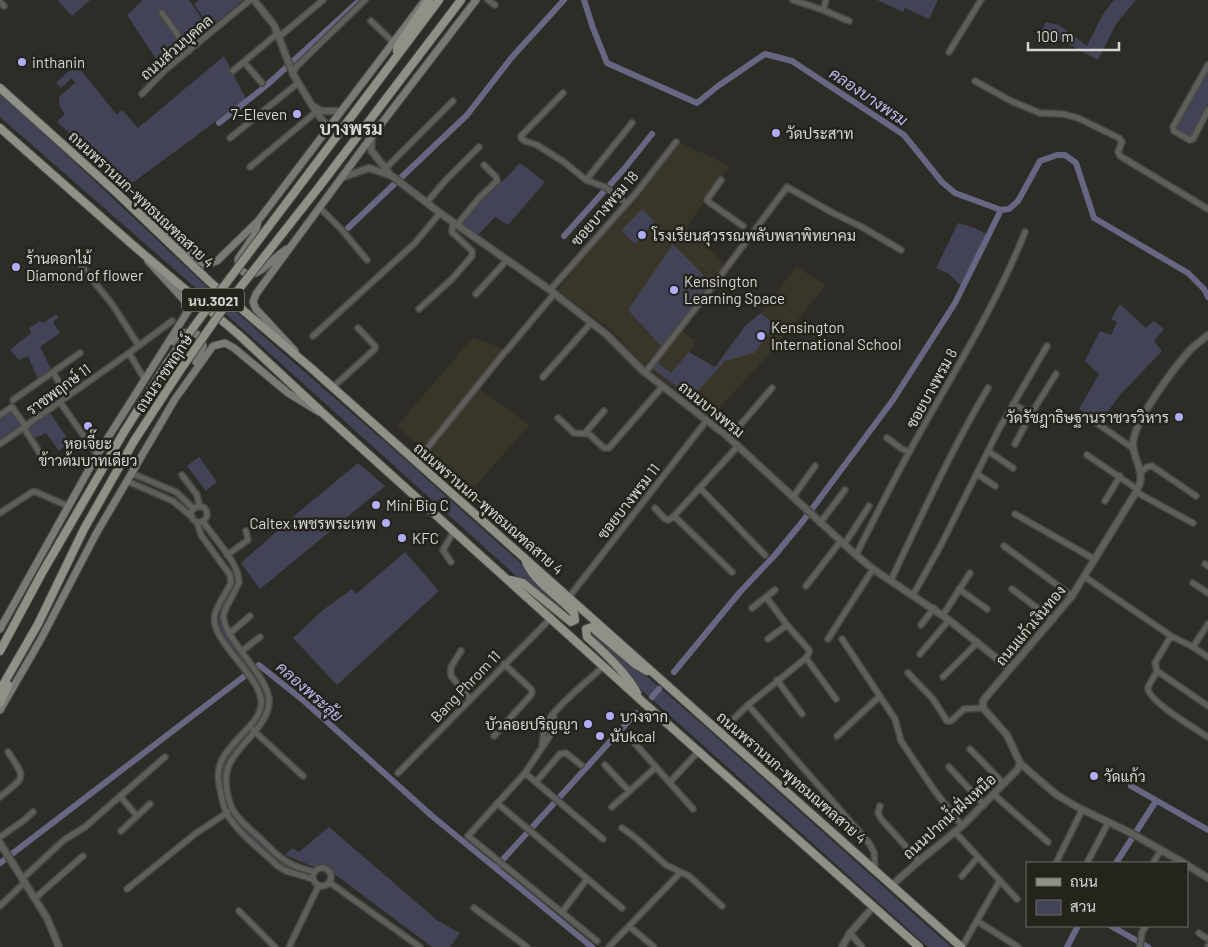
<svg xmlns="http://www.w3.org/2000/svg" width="1208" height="947" font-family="Barlow,Sarabun,sans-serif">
	<rect width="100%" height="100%" fill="#2e2c26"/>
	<!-- built -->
	<path fill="#393629" d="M679,142L730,166L687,226L725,265L645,366L611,330L558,290L577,265L643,192Z
		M796,267L826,285L776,346L713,415L651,371L682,331L696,341L689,353L715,367L746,325L761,313Z
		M473,337L504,349L499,356L503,358L480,389L529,425L471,491L397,426Z"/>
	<!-- green -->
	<path fill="#434358" d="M60,0H90L72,16L58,1Z
		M143,0H189L209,29L189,45L164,9L158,12L184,51L162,68L127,15Z
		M199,0H243L210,28L194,4Z
		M877,0H938L929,19L905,8L903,12Z
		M1114,0H1136L1116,24L1098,60L1042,30L1046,22L1059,25L1087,46L1103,14Z
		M224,56L246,99L131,184L125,177L123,179L57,122L65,114L60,107L59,97L75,83L72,78L61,88L56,83L76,64L117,115L122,110L138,128Z
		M1208,69V105L1193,137L1189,138L1177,131V126Z
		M0,92L204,284L408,462L517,560L571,615L570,617L531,586L516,576L246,332L0,117Z
		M520,163L545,182L508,225L495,217L478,235L462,223L482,197L504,180Z
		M642,209L655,222L635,244L621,231Z
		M958,223L975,228L988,235L962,287L949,274L936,268Z
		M673,244L711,283L662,347L628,310Z
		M1120,304L1146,328L1154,321L1164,329L1154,341L1162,351L1120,395L1099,423L1079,409L1099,374L1085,361L1100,331L1111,335L1117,322L1111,319Z
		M761,313L773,323L768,334L754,353L725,361L692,397L653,369L657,362L671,373L689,352L715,367L746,325Z
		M56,314L58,318L53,322L60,333L40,347L51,369L38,379L28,356L19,360L10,350L31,333L29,328L40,321L43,323Z
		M11,410L23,426L0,441V417Z
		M50,413L70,442L59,451L46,433L33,439L28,429Z
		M199,457L217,482L206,491L187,466Z
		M358,463L385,486L260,589L241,563L294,516Z
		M405,552L439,591L337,685L293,638L323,610L352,589L356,594Z
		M219,616H222C224,634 235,648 247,662L244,664C233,649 218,635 219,616Z
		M591,632L644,674L703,725L951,947H928L637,686L588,634Z
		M249,730L251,733L229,760L225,773L229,804L226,805C217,763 221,762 249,730Z
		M235,816L276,857L287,865L311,872L310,876L287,869L278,863L238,825L232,818Z
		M329,827L438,921L460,933L450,947H432L337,876L330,869L321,864L314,867L285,855L292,848L299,852Z"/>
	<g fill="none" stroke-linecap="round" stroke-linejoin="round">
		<!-- canal -->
		<path stroke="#676783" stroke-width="6" d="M584,0L593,28L607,63L697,103L718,86L765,54L792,61L904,135L942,182L955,193L1001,210L1009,209L1018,201L1040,161L1057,155H1065L1076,163L1094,218L1188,273L1204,289L1208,297
			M219,123L267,85L360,0
			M348,228L467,115L512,57L564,0
			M564,236L624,169L652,134
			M674,672L740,592L775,555L803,521L893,400L955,303L1001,210
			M652,697L659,689
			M1131,786L1208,830
			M0,863L259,665L304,701L432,816L592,947
			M1116,863L1156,801
			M497,866L636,713
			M1111,926L1148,947
			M1067,947L1078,926"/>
		<!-- minor casing -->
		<g stroke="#494742" stroke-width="8">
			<path id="minor" d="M488,0L495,5
				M793,0L823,10L849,21
				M0,2L4,6
				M823,10L826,0
				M162,13L189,51
				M371,21L393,42
				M279,37L323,0
				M949,52L981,0
				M244,62L262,83
				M1208,65L1173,127L1174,131L1190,140L1193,139L1208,110
				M233,71L278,33
				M293,74L296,67L365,0
				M975,81L1011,101L1040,113L1063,114L1078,118L1119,138L1122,142L1118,152L1120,156L1208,209
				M563,93L521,136V138L525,141L537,145L564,162L586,180L605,187L626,203
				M142,94L165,70L250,0
				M230,138L298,83
				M250,167L316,112
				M385,169L453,101
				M586,180L632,123
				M721,180L707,200L710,203L743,226
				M427,202L446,180L479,147
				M320,208L341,229L367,260
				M457,225L479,198L497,181L496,177L484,165
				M82,267L112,304L139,346
				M550,290L637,192L676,142
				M476,294L507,260
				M419,309L452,279L472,256V251L452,232L453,222
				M313,336L415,243L440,213
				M507,350L554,294
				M129,353L145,380
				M53,372L80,353
				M645,373L715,283L787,187L833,213L862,227L901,250
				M543,377L591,323
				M333,387L375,349V346L358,328
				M13,400L53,372L67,397
				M60,402L97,455
				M1013,404L1031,414L1015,444
				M1031,414L1056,374
				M0,415L12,407L26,427
				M1088,417L1134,449
				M558,418L574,433L589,434L604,448H609L663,386
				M24,428L41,455
				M585,433L604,411
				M729,438L772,388
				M887,438L902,449L909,452
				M0,444L129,353L172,321
				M988,451L1013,468
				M1087,455L1137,489
				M416,462L504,353
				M1141,472L1147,467L1152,466L1196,496
				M131,473L176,492L194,509
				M977,474L995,486
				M182,475L197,495L200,507
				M127,481L173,501L192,517
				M700,488L765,555
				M1136,492L1193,523
				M793,497L815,466
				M1105,501L1120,476
				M191 514a8 8 0 1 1 16 0a8 8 0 1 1-16 0Z
				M655,508L665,519L669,520L674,516L738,446
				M0,513L32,492H36L68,506
				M1015,514L1094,559
				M674,516L732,572
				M203,521C214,539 238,561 239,582C235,593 227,603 224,613C218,633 267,674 269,699C271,723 240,743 230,763C222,779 227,804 238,817C245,826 255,833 263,841C270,848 277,856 286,861C294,867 305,869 314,872
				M197,522L201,535L230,575L231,583C226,593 218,603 215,614C208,639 257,672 261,699C263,710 254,722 247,729C238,739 226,750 221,762C217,771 218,779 220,789C222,797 223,807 227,814C237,832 263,852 278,866L286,871L313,879
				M820,523L845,490
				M844,545L869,506
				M1004,546L1072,596
				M227,555L248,540L246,531
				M856,555C874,519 892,483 912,447C951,376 995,308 1025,232
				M451,562L443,550L454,531
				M1205,564L1208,566
				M1085,577L1171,636L1193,647L1208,657
				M891,580C922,515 951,450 988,388
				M1193,583L1208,593
				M806,586L840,542
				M959,589L987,609
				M1012,589L1053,620
				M913,595L941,545L999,429L1047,346
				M569,597L707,420
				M752,608L775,590
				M943,615L970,573
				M921,625L934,608
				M229,634L250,616
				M1171,636L1155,663L1157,671C1155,676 1149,683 1148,688C1147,700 1197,730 1208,737
				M768,639L787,625
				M828,639L873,569
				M842,639L895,719L901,741L934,790L962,826
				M1193,647L1208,624
				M242,651L260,637
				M461,651L451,667V676L470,699
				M920,654L949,620
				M806,658L836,699
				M1157,671L1208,706
				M908,673L933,699L947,721H951L964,709L983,708
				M943,677L978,642
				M777,680L802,714
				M748,705L869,843L874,852L875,869
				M546,725C550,711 591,678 604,666
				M553,728L555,722L553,715
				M253,730L303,776
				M720,732L748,705L806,658L809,653V650L787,625L766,597
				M551,734L525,773L468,836L597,941
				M494,736L531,695L532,692L531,689L504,664
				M837,736L880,696
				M632,740L693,809
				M542,745L544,731
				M970,749L1004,784
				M605,765L629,791
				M949,767L984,805
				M398,773L551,618
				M525,773L603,839
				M536,782L560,754L566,753L581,765
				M670,782L699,751
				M993,794L1048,842
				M120,796L137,816L150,804
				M0,797C25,776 27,780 8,752
				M497,803L622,908
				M880,806L878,813L882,820L919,861
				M612,807L656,767
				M622,828L636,838L666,865L689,876L722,906
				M121,831L137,816
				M955,832L1017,899
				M0,837L23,821L33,812
				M1088,861L1108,823
				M1056,863L1082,810
				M1153,863L1161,850
				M313 877a9 9 0 1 1 18 0a9 9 0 1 1-18 0Z
				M962,876L978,857
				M23,878L64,840L85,827L165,757
				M329,882L420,947
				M127,889L195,834L228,812
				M35,898L83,856
				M0,906L25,882
				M474,908L527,947
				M239,911L275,947
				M562,912L587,879
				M977,921L1018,947
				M629,926L654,947
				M850,933L862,947
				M1199,933L1208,939
				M289,947L319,885
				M609,947L680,873
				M962,947L999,882
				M1140,947L1142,932L1146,926
				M1208,947V946"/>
		</g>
		<!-- tertiary casing -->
		<g stroke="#494742" stroke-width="9">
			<path id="tertiary" d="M254,0L274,25L293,74L316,112L328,127
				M315,107L321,111H340
				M372,136L371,150L389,173
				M341,178L369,168L392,176L440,213L550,290L607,335L643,371L727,436L856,555L873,569L949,620L1010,669
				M0,843L47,918L59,947
				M1184,863L1131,833L1079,808L1057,795L1038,779L1020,763L1007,735L983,708V701L986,697L1072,596L1136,492L1140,483C1143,469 1134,459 1133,446C1131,424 1175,367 1190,350C1195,345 1202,340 1208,335
				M1187,865L1208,878
				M892,885L919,861L962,826L1018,769L1020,763
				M842,947L850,933L874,906"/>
		</g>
		<!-- secondary casing -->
		<g stroke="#494742" stroke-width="9">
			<path id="secondary" d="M141,212L205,265L217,261L258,221L423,3
				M258,221L255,234L238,259C238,265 239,270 245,273C258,280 275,255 287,249
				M174,342C183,329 199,327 203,346L196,362
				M295,351L256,309L253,302L256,294L372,136L476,0
				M0,629L97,455L188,311V306L183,299L148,261
				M0,710L41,639L96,534L175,399L213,346L225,343L234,348L288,393L319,412"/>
		</g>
		<!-- primary casing -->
		<g stroke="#494742" stroke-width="10">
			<path id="primary" d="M397,51L398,46L429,0
				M0,88L117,193L210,282L311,368L961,947
				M0,128L134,246L239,335L326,416L644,703L919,947
				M309,173L439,0
				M319,187L461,0
				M510,580L523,583L571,622L575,620L574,613C559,596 536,584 526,562
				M0,651L42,573L124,432
				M0,690L38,624L84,529L134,441
				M637,693C627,673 604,652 587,637L586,629L592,627L595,630L635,664L647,671
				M0,703L8,685"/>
		</g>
		<!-- minor -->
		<use href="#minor" stroke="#5f5e5a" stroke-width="5"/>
		<!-- tertiary -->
		<use href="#tertiary" stroke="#5f5e5a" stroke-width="6"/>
		<!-- secondary -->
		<use href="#secondary" stroke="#7a7974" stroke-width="7"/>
		<!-- primary -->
		<use href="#primary" stroke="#908f88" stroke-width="8"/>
		<!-- primary-bridge casing -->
		<g stroke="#494742" stroke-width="10" stroke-linecap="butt">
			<path id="primary-bridge" d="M124,432L168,362L212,302L309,173
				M134,441L179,372L220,313L319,187"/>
		</g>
		<!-- primary-bridge -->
		<use href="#primary-bridge" stroke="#908f88" stroke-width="8"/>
	</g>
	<!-- markers -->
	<g fill="#b1adfa" stroke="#24231c" stroke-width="2">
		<circle cx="22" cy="62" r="5"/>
		<circle cx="297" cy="114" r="5"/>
		<circle cx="776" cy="133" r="5"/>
		<circle cx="642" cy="235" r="5"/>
		<circle cx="16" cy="267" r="5"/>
		<circle cx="674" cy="290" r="5"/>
		<circle cx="761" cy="336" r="5"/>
		<circle cx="1179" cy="417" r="5"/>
		<circle cx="88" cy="426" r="5"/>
		<circle cx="376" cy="505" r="5"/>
		<circle cx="386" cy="523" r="5"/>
		<circle cx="402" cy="538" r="5"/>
		<circle cx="610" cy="716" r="5"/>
		<circle cx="588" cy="724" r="5"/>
		<circle cx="600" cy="736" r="5"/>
		<circle cx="1094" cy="776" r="5"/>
	</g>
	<g text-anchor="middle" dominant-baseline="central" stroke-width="5" stroke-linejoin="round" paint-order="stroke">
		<!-- shield labels -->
		<rect fill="#24231c" stroke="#a1a09b" stroke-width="1" x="182" y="288.5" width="62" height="23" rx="4"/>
		<g font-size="14" font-weight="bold" fill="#d7d6d2">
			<text x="213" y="300">นบ.3021</text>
		</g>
		<!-- street labels -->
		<g font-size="15" fill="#d7d6d2" stroke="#24231c">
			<text transform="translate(176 47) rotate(-41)">ถนนส่วนบุคคล</text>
			<text transform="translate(142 199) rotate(43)">ถนนพรานนก-พุทธมณฑลสาย 4</text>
			<text transform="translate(604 208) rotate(-49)">ซอยบางพรม 18</text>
			<text transform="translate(163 373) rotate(-56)">ถนนราชพฤกษ์</text>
			<text transform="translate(931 388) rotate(-61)">ซอยบางพรม 8</text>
			<text transform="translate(58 389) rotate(-36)">ราชพฤกษ์ 11</text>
			<text transform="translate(712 409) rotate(39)">ถนนบางพรม</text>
			<text transform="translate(628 501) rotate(-52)">ซอยบางพรม 11</text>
			<text transform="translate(489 508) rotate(41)">ถนนพรานนก-พุทธมณฑลสาย 4</text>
			<text transform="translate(1030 625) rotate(-50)">ถนนแก้วเงินทอง</text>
			<text transform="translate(465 686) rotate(-46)">Bang Phrom 11</text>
			<text transform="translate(792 777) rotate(41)">ถนนพรานนก-พุทธมณฑลสาย 4</text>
			<text transform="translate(949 816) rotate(-42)">ถนนปากน้ำฝั่งเหนือ</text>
		</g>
		<!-- poi labels -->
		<g font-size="15" fill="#d7d6d2" stroke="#24231c" text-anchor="start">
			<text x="32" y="62">inthanin</text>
			<text x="287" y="114" text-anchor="end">7-Eleven</text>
			<text x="786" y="133">วัดประสาท</text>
			<text x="652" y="235">โรงเรียนสุวรรณพลับพลาพิทยาคม</text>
			<text x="26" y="258">ร้านดอกไม้<tspan x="26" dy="17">Diamond of flower</tspan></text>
			<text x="684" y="281">Kensington<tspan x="684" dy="17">Learning Space</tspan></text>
			<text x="771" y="327">Kensington<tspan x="771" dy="17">International School</tspan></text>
			<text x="1169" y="417" text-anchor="end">วัดรัชฎาธิษฐานราชวรวิหาร</text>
			<text x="88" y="443" text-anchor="middle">หอเจี๊ยะ<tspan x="88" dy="17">ข้าวต้มบาทเดียว</tspan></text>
			<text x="386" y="505">Mini Big C</text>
			<text x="376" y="523" text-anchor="end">Caltex เพชรพระเทพ</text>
			<text x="412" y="538">KFC</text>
			<text x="620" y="716">บางจาก</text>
			<text x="578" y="724" text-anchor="end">บัวลอยปริญญา</text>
			<text x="610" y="736">นับkcal</text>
			<text x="1104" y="776">วัดแก้ว</text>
		</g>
		<!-- water labels -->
		<g font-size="16" font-style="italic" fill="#bcbaf0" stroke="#24231c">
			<text transform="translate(869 96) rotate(34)">คลองบางพรม</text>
			<text transform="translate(310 691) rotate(41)">คลองพระลุ้ย</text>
		</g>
		<!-- quarter labels -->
		<g font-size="18" font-weight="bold" fill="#d7d6d2" stroke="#24231c">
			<text x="351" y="128">บางพรม</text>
		</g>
	</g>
	<!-- legend -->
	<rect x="1026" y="862" width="162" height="65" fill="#24231c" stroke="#6c6b65"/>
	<rect x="1036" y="878" width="25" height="8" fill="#908f88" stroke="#6c6b65"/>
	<text x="1070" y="887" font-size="15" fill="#d7d6d2">ถนน</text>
	<rect x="1036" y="900" width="25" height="15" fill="#434358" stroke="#6c6b65"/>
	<text x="1070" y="912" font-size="15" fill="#d7d6d2">สวน</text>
	<!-- scale -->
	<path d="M1028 42v8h91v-8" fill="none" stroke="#d7d6d2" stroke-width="2.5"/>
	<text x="1036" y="42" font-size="15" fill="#d7d6d2" stroke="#24231c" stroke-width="4" paint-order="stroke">100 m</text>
</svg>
